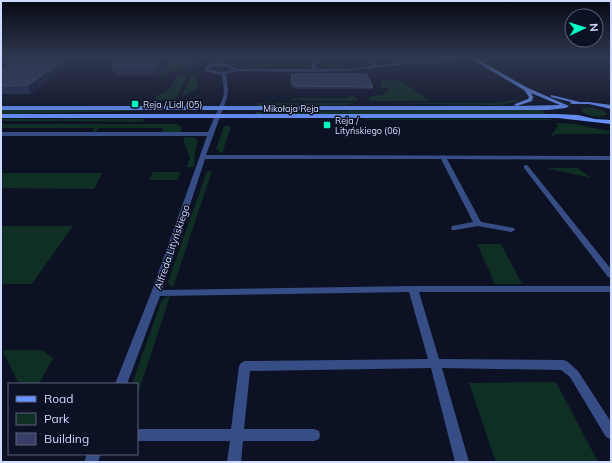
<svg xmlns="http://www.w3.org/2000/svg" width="612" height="463" font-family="Mulish,sans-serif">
	<rect width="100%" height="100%" fill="#0d1124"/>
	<!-- green -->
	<path fill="#102f24" d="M172,58H192L195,63L193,67L159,75Z
		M189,73L175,100H154L158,95L167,92L178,76Z
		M192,75L197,78L198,88L181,97Z
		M398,79L430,101H371L368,99C372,94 381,97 386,93V91H389L388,88H382L380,82Z
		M348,96L356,97L358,101L292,100V98H348Z
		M515,100L521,101L499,105L377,103H496Z
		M259,103H355L345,105L257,106Z
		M582,108C591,107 601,108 607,114C600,119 589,116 582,112Z
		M1,110H131L132,111L1,114Z
		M422,110H542L546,114H256V112Z
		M1,119H63L60,121H1Z
		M64,119H144L143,122L61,121Z
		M364,119H551L552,120H365Z
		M556,123L575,124L609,131H611V134H554L555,136H551L558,126Z
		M1,124H176L182,127L180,132H161L163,128H99L95,132H92L95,128H1Z
		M224,126H231L222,154L216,149Z
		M185,137H194L198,141L195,151L194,167H187L190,158L183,140Z
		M549,168H578L591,178L550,169Z
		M207,171H212L173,287L170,286L168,282Z
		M153,172H181L177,180H149Z
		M1,173H102L94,189L1,188Z
		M1,226H73L32,284H1Z
		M477,244H501L522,284H495Z
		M170,296L137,396V384H132L161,302L165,297Z
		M4,350H42L53,358L39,384H19L3,352Z
		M556,382L598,462H496L469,383Z"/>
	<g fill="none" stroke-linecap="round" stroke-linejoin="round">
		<!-- street -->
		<path fill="#374d85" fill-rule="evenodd" d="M310,58H314L317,62L316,69H344L373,66L363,58H368L378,65L451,58H469L344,71L313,72L237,71L226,74L228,91L227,98L206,155L611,156V160L447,159L481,222L514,228L515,230L511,232L478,226L455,230H452L451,228L452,226L473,222L441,159H205L162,290L413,286H611V292H419L439,359L564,360L568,362L578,371L611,422V439L606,437L570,377L561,370L442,368L469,462H455L431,368L250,371L244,429H314L319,431L320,435L319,439L314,441H243L241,462H227L230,441H137V429H231L239,366L241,363L245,361L428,359L409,292L160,296L127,384H115L151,293L207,136H1V132H208L223,98L224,91L222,75L205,71L206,66C215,62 229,62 237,69H311L313,62ZM213,66L228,67L233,70L221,72L208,69L209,68Z
			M526,165L528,166L611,269V278L608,277L524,168V166Z
			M87,454H101L98,462H84Z"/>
		<!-- secondary -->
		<path fill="#6894ff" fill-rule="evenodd" d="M470,58H475L528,88L569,106L566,108L548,110H1V106H517L514,105L515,104L528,99L529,97L524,90ZM531,93L560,105L517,106L532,101L533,97Z
			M551,95L580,102H589L611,105V109L589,104H572L570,103L571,102L551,97Z
			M1,114H558L578,115L595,119L611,120V124L558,118H1Z"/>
	</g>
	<!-- wall -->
	<path fill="#262b53" d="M20,58H79L31,94H1V70Z
		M120,58H171L158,75H114L112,66Z
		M291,83L373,87V89H296L291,86Z"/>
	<!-- shaded-wall -->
	<path fill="#141938" d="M67,58H79L31,94L28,85Z
		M162,58H171L158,75L156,65Z"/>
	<!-- building -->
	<path fill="#383e65" stroke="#50567e" d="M20,58H67L28,85L1,86V70Z
		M120,58H162L156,65L112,66Z
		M292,74H366L373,87L296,86L291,83Z"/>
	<!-- sky -->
	<linearGradient id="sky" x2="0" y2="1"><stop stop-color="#070914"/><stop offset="0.47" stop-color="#2f3850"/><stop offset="1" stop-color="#2f3850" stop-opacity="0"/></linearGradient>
	<rect width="612" height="123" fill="url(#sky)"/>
	<!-- markers -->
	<g fill="#00fcc5" stroke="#0d1124" stroke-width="1.5">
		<rect x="131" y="100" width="8" height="8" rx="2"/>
		<rect x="323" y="121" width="8" height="8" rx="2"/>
	</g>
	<g text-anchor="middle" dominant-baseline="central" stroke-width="3" stroke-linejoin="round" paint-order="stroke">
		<!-- far-poi labels -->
		<g font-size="9" fill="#d1daff" stroke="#0d1124" text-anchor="start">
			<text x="143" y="104">Reja / Lidl (05)</text>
			<text x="335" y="120">Reja /<tspan x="335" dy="10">Lityńskiego (06)</tspan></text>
		</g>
		<!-- far-street labels -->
		<g font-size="9" fill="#d1daff" stroke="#0d1124">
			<text x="291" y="108">Mikołaja Reja</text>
		</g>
		<!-- street labels -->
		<g font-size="10" fill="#d1daff" stroke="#0d1124">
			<text transform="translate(172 247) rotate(-71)">Alfreda Lityńskiego</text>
		</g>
	</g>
	<!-- border -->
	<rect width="612" height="463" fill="none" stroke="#d1daff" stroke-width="4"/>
	<!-- legend -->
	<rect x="8" y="383" width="130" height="72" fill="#0d1124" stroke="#5b617c"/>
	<rect x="16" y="396" width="20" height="6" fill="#6894ff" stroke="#5b617c"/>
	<text x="44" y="403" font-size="12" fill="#d1daff">Road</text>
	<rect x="16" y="413" width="20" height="12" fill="#102f24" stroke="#5b617c"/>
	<text x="44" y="423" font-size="12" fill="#d1daff">Park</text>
	<rect x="16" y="433" width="20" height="12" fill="#383e65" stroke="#5b617c"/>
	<text x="44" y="443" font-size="12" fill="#d1daff">Building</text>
	<!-- north arrow -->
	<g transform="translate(584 28) rotate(86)"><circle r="19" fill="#0d1124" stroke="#5b617c"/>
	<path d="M0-3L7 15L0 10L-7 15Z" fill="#00fcc5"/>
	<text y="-6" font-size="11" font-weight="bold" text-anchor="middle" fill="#d1daff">N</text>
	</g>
</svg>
